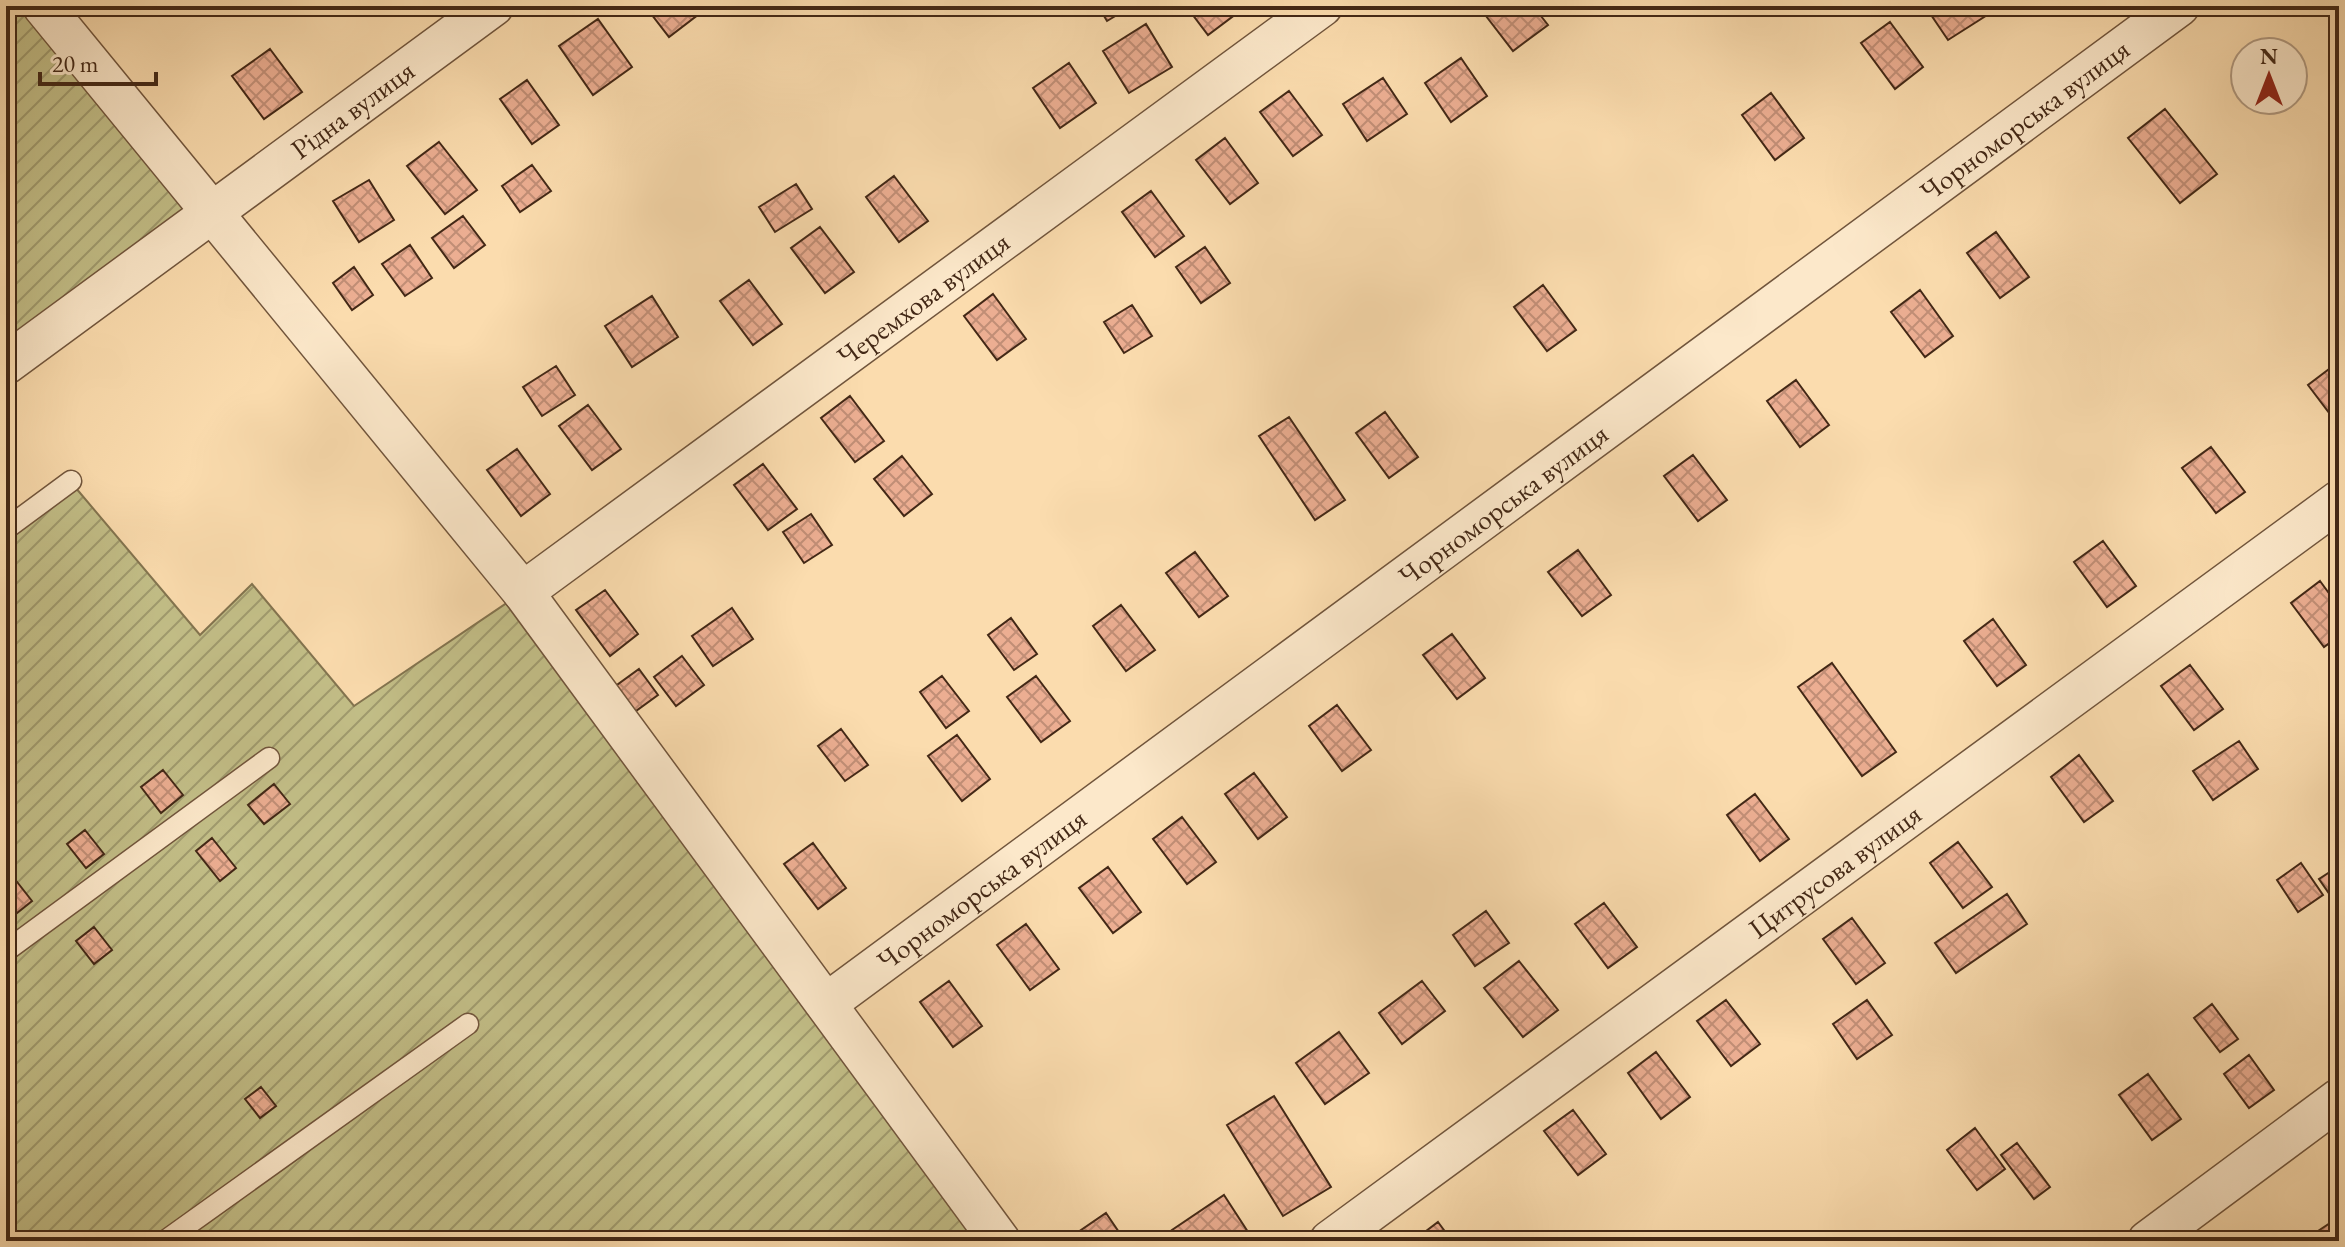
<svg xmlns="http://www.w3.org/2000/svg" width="2345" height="1247" font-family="'EB Garamond',serif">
	<defs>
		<pattern id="garden-furrows" width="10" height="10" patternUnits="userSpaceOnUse" patternTransform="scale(2)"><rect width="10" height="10" fill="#c3bf88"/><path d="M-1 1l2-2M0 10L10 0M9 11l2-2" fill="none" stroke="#a09b6e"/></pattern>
		<pattern id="building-cross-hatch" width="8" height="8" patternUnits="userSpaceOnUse" patternTransform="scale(2)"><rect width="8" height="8" fill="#ecae92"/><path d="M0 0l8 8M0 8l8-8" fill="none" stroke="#c18e76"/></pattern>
	</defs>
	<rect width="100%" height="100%" fill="#fbdcae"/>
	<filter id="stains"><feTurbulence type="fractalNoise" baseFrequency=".0025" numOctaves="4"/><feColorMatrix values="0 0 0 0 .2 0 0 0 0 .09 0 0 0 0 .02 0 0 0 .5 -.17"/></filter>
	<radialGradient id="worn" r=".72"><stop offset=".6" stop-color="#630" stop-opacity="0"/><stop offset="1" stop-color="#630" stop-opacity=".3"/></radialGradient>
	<!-- garden -->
	<path fill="url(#garden-furrows)" stroke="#83744f" stroke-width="2" d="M6,6H43L212,212L6,364Z
		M75,487L200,635L252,584L354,706L523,592L1000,1241H6V537Z"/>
	<!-- building -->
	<path fill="url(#building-cross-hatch)" stroke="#432816" stroke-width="2" d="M645,6H699L703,11L669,37Z
		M1098,6H1132L1107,21Z
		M1186,6H1230L1236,14L1208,35Z
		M1500,6H1533L1548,25L1513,51L1486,16Z
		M1925,6H1988L1992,12L1948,40Z
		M598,19L632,67L593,95L559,46Z
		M1890,22L1923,67L1895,89L1861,43Z
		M1146,24L1172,67L1129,93L1103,51Z
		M270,49L302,92L264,119L232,76Z
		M1461,58L1487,96L1451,122L1425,83Z
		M1069,63L1096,103L1060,128L1033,88Z
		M1383,78L1407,114L1367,141L1343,104Z
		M527,80L559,125L532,144L500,99Z
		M1289,91L1322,135L1293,156L1260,112Z
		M1771,93L1804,138L1775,160L1742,115Z
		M2165,109L2217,174L2180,203L2128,138Z
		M1225,138L1258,183L1230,204L1196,160Z
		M439,142L477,190L445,214L407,166Z
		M532,165L551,191L520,212L502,186Z
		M894,176L928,221L899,242L866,197Z
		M369,180L394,220L359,242L333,201Z
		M796,184L812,209L775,232L759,207Z
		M1151,191L1184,236L1155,257L1122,212Z
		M463,216L485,245L454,268L432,238Z
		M820,227L854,272L825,293L791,248Z
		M1996,232L2029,277L2000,298L1967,253Z
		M410,245L432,278L405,296L382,264Z
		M1205,247L1230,283L1201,303L1176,267Z
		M354,267L373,295L352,310L333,283Z
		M749,280L782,324L753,345L720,301Z
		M1543,285L1576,330L1547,351L1514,307Z
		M1920,290L1953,336L1925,357L1891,312Z
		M993,294L1026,339L997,360L964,316Z
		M652,296L678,337L632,367L605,326Z
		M1132,305L1152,336L1124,353L1104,322Z
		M2337,363L2339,367V426L2308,385Z
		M556,366L575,395L542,416L523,387Z
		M1796,380L1829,425L1800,447L1767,401Z
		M850,396L884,441L855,462L821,418Z
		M588,405L621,449L592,470L559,426Z
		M1385,412L1418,457L1389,478L1356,433Z
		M1289,417L1345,500L1315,520L1259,436Z
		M2211,447L2245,492L2216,513L2182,468Z
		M517,449L550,494L521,516L487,470Z
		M1693,455L1727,500L1698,521L1664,476Z
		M902,456L932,494L904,516L874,479Z
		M763,464L797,509L768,530L734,485Z
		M811,514L832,545L804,563L783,532Z
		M2103,541L2136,586L2107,607L2074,562Z
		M1578,550L1611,595L1582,616L1548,572Z
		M1195,552L1228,596L1199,617L1166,573Z
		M2320,581L2339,607V636L2324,647L2291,603Z
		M605,590L638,634L610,656L576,610Z
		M1121,605L1155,650L1126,671L1093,626Z
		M732,608L753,639L713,666L692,636Z
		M1011,618L1037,654L1014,670L988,635Z
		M1993,619L2026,665L1997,686L1964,641Z
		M1452,634L1485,678L1457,699L1423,655Z
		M682,656L704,685L676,706L654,677Z
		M1832,663L1896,752L1862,776L1798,687Z
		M2190,665L2223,709L2194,730L2161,686Z
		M639,669L658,695L629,716L610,690Z
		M942,676L969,711L946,728L920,692Z
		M1036,676L1070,721L1041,742L1007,697Z
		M1337,705L1371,750L1342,771L1309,726Z
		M841,729L868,765L845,781L818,746Z
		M957,735L990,779L962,801L928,756Z
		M2239,741L2258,769L2213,800L2193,771Z
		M2079,755L2113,801L2084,822L2051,777Z
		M163,770L183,795L161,813L141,787Z
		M1254,773L1287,817L1258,839L1225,794Z
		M274,784L290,804L264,824L248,805Z
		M1755,794L1789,839L1760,861L1727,815Z
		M1182,817L1216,862L1187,884L1153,839Z
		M85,830L104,854L86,868L67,844Z
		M212,838L236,868L220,881L196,851Z
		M1958,842L1992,887L1963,908L1930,863Z
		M813,843L846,888L818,909L784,864Z
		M2301,863L2323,895L2298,912L2277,880Z
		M2339,866V908L2319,879Z
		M1108,867L1141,912L1113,933L1079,888Z
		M14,878L32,901L12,917L6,908V884Z
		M2007,894L2027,924L1956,973L1935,943Z
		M1604,903L1637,947L1608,968L1575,924Z
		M1486,911L1509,943L1475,966L1453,935Z
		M1852,918L1885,963L1856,984L1823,939Z
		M1026,924L1059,969L1030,990L997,945Z
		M94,927L112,950L94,964L76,941Z
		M1519,961L1558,1010L1523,1037L1484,988Z
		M949,981L982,1026L953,1047L920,1002Z
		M1422,981L1445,1011L1402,1044L1379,1013Z
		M1726,1000L1760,1044L1731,1066L1697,1021Z
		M1867,1000L1892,1035L1857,1059L1833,1024Z
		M2212,1004L2238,1039L2220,1052L2194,1018Z
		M1339,1032L1369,1073L1325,1104L1296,1063Z
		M1656,1052L1690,1097L1661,1119L1628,1073Z
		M2249,1055L2274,1090L2249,1108L2224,1074Z
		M2148,1074L2181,1119L2152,1140L2119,1095Z
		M261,1087L276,1106L260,1118L245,1099Z
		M1274,1096L1331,1187L1283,1216L1227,1125Z
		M1573,1110L1606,1154L1578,1175L1544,1131Z
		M1975,1128L2005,1169L1977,1190L1947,1150Z
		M2017,1143L2050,1187L2034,1199L2001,1155Z
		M1224,1195L1248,1232L1234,1241H1180L1172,1230Z
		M1106,1213L1125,1241H1065Z
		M2339,1217V1241H2312L2309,1237Z
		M1438,1222L1452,1241H1413Z"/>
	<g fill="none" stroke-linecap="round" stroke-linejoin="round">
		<!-- lane casing -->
		<g stroke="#71553c" stroke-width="23">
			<path id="lane" d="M6,529L71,481
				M6,951L269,758
				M165,1241L468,1024"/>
		</g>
		<!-- street casing -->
		<g stroke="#71553c" stroke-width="43">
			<g id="street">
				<path d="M43,6L523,592L1000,1241"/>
				<path id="s1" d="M6,364L493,6"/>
				<path id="s2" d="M523,592L1322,6"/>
				<path id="s3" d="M827,1003L2179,6"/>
				<path id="s4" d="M1330,1241L2339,501"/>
				<path d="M2148,1241L2339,1099"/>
			</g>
		</g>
		<!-- lane -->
		<use href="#lane" stroke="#fce8ca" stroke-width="20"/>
		<!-- street -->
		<use href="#street" stroke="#fce8ca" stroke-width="40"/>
	</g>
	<g text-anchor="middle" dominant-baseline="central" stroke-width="7" stroke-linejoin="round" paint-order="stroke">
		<!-- street labels -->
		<g font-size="28" fill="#432816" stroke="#fce8ca">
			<text stroke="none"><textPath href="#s1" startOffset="430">Рідна вулиця</textPath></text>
			<text stroke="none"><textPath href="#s3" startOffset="1488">Чорноморська вулиця</textPath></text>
			<text stroke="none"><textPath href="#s2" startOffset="496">Черемхова вулиця</textPath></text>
			<text stroke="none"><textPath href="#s3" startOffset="840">Чорноморська вулиця</textPath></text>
			<text stroke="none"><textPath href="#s4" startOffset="626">Цитрусова вулиця</textPath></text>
			<text stroke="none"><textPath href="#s3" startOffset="192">Чорноморська вулиця</textPath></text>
		</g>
	</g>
	<!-- margin -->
	<rect width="2345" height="1247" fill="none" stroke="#fbdcae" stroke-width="32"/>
	<rect x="8" y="8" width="2329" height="1231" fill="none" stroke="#432816" stroke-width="4"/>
	<rect x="16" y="16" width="2313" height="1215" fill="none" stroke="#432816" stroke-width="2"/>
	<!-- north arrow -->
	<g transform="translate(2269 76)"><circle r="38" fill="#fce8ca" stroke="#b29b82" stroke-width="2"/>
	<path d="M0-6L14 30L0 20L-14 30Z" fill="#8f2418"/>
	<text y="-12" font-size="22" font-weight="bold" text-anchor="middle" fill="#432816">N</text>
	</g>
	<!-- scale -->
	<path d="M40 72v12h116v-12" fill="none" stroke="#432816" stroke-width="4"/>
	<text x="52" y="72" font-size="24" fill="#432816" stroke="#fce8ca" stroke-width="6" paint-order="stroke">20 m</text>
	<rect width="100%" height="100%" filter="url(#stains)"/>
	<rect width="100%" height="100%" fill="url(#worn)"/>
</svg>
